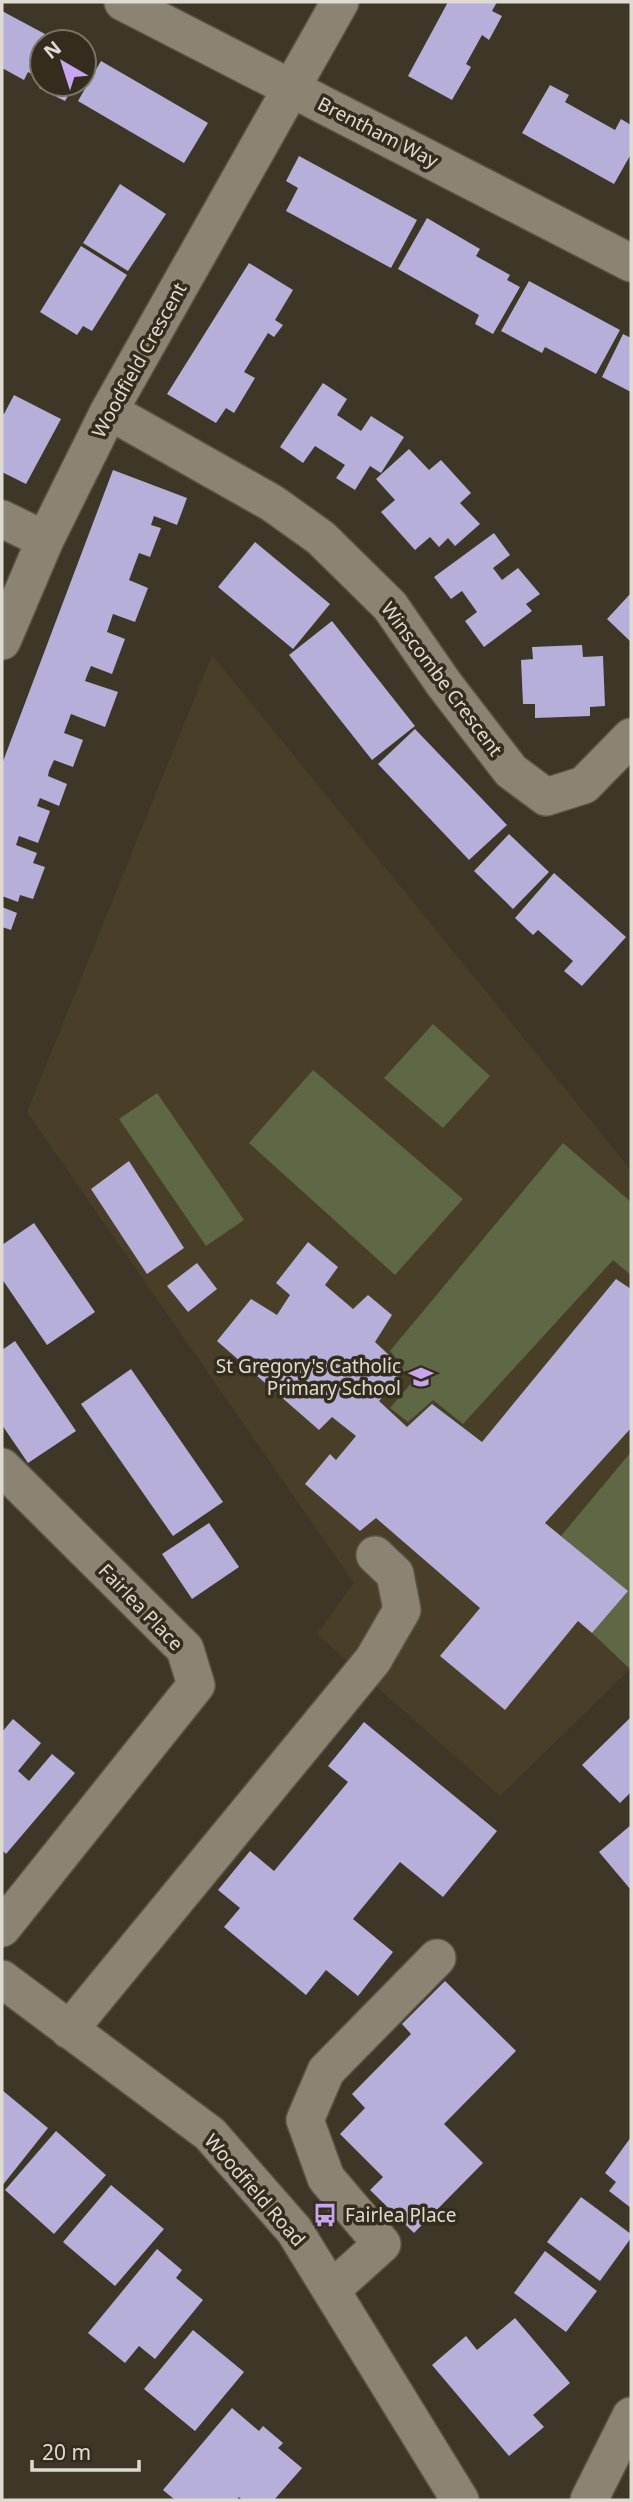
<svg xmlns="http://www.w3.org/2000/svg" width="633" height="2502" font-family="'Noto Sans',sans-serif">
	<rect width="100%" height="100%" fill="#3e3728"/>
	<!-- built -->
	<path fill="#493f29" d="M212,655L631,1170V1668L500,1796L317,1634L354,1583L27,1112Z"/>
	<!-- green -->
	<path fill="#5e6844" d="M433,1024L490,1076L443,1128L384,1078Z
		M313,1070L463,1199L395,1275L249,1143Z
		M157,1093L244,1220L206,1246L119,1119Z
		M563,1143L631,1202V1275L613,1260L463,1424L433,1400L408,1422L390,1408L414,1380L390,1351Z
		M631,1452V1668L630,1669L592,1633L627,1591L561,1536Z"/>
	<!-- building -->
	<path fill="#b5afda" d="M448,2H497L492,11L502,16L489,40L482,35L466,64L471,67L452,100L408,76Z
		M2,11L45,34L42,39L48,42H42V71L39,78L28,72L24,80L2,68Z
		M101,61L208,123L184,163L78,101Z
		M40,84H75L65,101L39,88Z
		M550,85L569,95L565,102L615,130L621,119L631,125V154L614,184L522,133Z
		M299,156L417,220L391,268L286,211L298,188L286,181Z
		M120,184L166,214L128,271L83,243Z
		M427,218L480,249L476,256L510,275L507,280L520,287L493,334L475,324L479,315L398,269Z
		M81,246L127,275L92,331L83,326L77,335L40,312Z
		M249,263L293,290L275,320L283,325L274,337L268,333L244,372L255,378L234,413L226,408L216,423L167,394Z
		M529,281L620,330L596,374L545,347L542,353L501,331Z
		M623,334L631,338V392L602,377Z
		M323,383L347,399L337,415L361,431L371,416L404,437L381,473L370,466L355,490L336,478L345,465L315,446L303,463L280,447Z
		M14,395L61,419L26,484L2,472V413L4,414Z
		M409,449L429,470L441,460L471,493L460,503L480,524L455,546L448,538L439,547L430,537L415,550L381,512L395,500L376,479Z
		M113,470L187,498L177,525L154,516L151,525L161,528L153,549L150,557L139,553L129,580L148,588L135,622L113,614L107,632L125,639L112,674L91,666L88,673L85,681L118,692L105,727L71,714L64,733L83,740L73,767L54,760L49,771L48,776L67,784L59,806L40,798L37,806L50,811L38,843L19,836L16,845L37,853L33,863L45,867L33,899L20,895L18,902L2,896V764Z
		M494,533L510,555L493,568L502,580L518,568L540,594L526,604L532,611L484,647L465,621L477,612L462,591L451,599L434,577Z
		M255,542L330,604L293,649L218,587Z
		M631,593V642L607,619Z
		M332,621L415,726L372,760L289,655Z
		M582,645L583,657L603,656L605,706L590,707V716L535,718V704H523L521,660L533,659L532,647Z
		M415,729L507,825L469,860L378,764Z
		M509,834L549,872L513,909L474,871Z
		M554,873L626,937L582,986L564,971L573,961L538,930L533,935L515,918Z
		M2,907L17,913L11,930L2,927Z
		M129,1161L184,1248L147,1274L91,1189Z
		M34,1223L95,1312L47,1345L2,1279V1245Z
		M308,1242L338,1267L325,1285L353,1309L368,1295L392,1315L375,1342L405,1370L379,1401L407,1427L432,1404L482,1442L616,1279L631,1289V1428L545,1523L628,1591L592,1633L578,1621L505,1710L440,1656L480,1608L376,1518L360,1531L305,1484L330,1454L336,1460L356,1436L332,1417L319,1430L217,1341L251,1299L277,1315L290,1295L276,1283Z
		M197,1263L217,1289L188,1312L167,1286Z
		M15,1341L76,1431L28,1463L2,1425V1350Z
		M131,1369L223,1502L173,1536L81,1404Z
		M209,1523L239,1567L192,1599L162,1554Z
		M631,1717V1792L620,1803L582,1765Z
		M13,1719L41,1743L18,1771L29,1781L52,1754L75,1773L6,1854L2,1850V1732Z
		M364,1722L497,1831L443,1897L400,1862L353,1919L393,1952L358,1996L326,1970L306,1995L224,1927L240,1908L218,1890L250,1851L274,1871L348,1782L328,1766Z
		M631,1825V1890L599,1852Z
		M445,1981L516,2051L444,2124L483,2163L414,2233L370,2190L383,2177L340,2134L365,2108L352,2094L411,2034L402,2024Z
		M2,2090L48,2128L2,2186Z
		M56,2131L106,2175L54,2234L5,2190Z
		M631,2137V2208L609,2191L616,2182L605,2173Z
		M111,2185L164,2229L115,2286L63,2242Z
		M581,2197L631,2234V2238L600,2281L547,2242Z
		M157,2249L182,2270L176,2278L203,2300L155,2359L139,2346L125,2363L88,2333Z
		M545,2251L597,2291L566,2332L514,2293Z
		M515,2318L570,2383L533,2415L544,2427L509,2456L432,2365L466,2336L477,2350Z
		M193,2330L244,2372L195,2431L144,2389Z
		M232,2408L259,2431L263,2426L283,2443L278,2448L302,2468L274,2500H242L239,2497L236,2500H175L163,2490Z"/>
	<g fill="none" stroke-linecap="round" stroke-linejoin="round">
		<!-- minor casing -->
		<g stroke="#595346" stroke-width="40">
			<path id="minor" d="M123,2L631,263
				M109,411L272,503L321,538L390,606L444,684L511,771L546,797L584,785L631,737
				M2,519L45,540
				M2,641L45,540L109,411L340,2
				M2,1467L185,1649L196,1685L2,1928
				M2,1979L210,2134L294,2230L460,2500
				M69,2030L373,1660L402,1610L395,1574L375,1555
				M331,2290L382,2244L326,2178L305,2120L326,2071L437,1958
				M589,2500L631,2416"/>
		</g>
		<!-- minor -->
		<use href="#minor" stroke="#8c8473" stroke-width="37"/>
	</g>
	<!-- icons -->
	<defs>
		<g id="school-bare" transform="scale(1.89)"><path d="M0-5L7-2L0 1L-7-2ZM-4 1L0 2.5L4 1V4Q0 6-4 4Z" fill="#c7a6ef" stroke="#342d1e" stroke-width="2.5" paint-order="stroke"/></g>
		<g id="bus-bare" transform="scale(1.89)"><path d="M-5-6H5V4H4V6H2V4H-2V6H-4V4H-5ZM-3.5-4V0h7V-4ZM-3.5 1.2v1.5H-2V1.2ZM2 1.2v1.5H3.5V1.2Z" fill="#c7a6ef" stroke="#342d1e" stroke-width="2.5" paint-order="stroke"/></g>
	</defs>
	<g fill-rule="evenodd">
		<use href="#school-bare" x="421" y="1377"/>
		<use href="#bus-bare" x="325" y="2215"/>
	</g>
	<g text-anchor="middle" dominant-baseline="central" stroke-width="7" stroke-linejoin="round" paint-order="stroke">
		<!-- street labels -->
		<g font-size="19" fill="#e0dbd2" stroke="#342d1e">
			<text transform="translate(378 132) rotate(27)">Brentham Way</text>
			<text transform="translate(139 360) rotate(-61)">Woodfield Crescent</text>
			<text transform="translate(442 679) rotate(53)">Winscombe Crescent</text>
			<text transform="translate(141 1607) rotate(46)">Fairlea Place</text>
			<text transform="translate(255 2190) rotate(49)">Woodfield Road</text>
		</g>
		<!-- poi labels -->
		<g font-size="19" fill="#e0dbd2" stroke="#342d1e" text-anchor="end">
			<text x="401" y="1366">St Gregory's Catholic<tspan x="401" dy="22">Primary School</tspan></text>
			<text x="345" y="2215" text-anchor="start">Fairlea Place</text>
		</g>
	</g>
	<!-- border -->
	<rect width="633" height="2502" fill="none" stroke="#e0dbd2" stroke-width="7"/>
	<!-- north arrow -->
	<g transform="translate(63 63) rotate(321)"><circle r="33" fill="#342d1e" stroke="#797366" stroke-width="2"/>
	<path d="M0-5L12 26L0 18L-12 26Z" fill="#c7a6ef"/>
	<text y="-10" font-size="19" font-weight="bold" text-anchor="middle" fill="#e0dbd2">N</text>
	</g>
	<!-- scale -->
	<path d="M32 2460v10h107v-10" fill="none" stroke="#e0dbd2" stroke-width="3.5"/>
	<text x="42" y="2460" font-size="21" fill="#e0dbd2" stroke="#342d1e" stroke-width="5" paint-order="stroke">20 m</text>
</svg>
